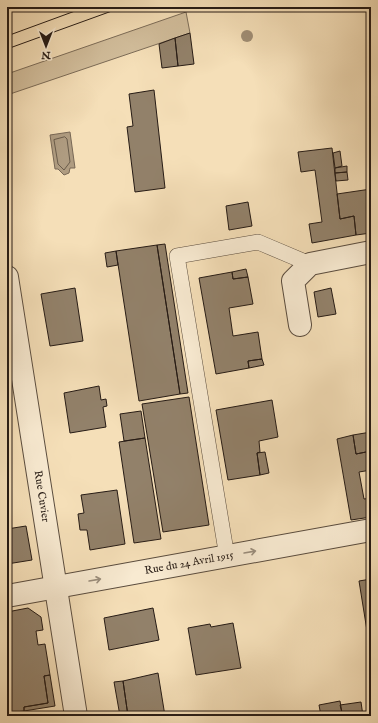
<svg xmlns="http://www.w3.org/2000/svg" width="378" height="723" font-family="'IM FELL English',serif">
	<rect width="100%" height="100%" fill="#f5dfb8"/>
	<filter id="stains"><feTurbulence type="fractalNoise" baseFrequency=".005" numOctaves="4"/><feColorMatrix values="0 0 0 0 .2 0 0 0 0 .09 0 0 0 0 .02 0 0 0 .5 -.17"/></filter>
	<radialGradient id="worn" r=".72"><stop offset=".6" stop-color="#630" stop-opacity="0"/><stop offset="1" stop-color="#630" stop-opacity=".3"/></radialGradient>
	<!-- green -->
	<path fill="#d2be9c" stroke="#7c6c58" d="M186,12L190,33L7,95V74Z"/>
	<!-- water -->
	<path fill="#af9c81" stroke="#786856" d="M70,132L75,168H70L69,173L64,175L58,169H55L50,135Z"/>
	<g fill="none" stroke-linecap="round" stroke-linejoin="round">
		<!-- shore -->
		<path stroke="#6a5c4b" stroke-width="1" d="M65,137L67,139L70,162L64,170L58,164L54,140Z"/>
	</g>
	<!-- building -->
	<path fill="#92816a" stroke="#261b15" d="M190,33L194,64L178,66L175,38Z
		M175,38L178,66L162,68L159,44Z
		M154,90L165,188L135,192L127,127L133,126L129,94Z
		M332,148L340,219L354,216L356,235L312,243L309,224L322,222L315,170L301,172L298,152Z
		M340,151L342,166L335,168L333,153Z
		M347,166V172L335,173V168Z
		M347,172L348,180L336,181L335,173Z
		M371,189V233L356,235L354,216L340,219L337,194Z
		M248,202L252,226L229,230L226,206Z
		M165,244L188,393L180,394L157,245Z
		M157,245L180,394L139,401L116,251Z
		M116,251L118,265L107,267L105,253Z
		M246,269L248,277L233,279L232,272Z
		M232,272L233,279L248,277L253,304L229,308L233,336L258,332L262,359L248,361L249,368L216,374L199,278Z
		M75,288L83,341L50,346L41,294Z
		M331,288L336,314L318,317L314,292Z
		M262,359L264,365L249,368L248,361Z
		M99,386L101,400L106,399L107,406L103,407L106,427L70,433L64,393Z
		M189,397L209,525L163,532L142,404Z
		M272,400L278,437L259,441L260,452L257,453L260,475L228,480L216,410Z
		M141,411L145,438L124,441L120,414Z
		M371,432V451L356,454L353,435Z
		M353,435L356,454L371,451V470L359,472L364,499L371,498V517L351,520L337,439Z
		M145,438L161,539L134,543L119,442Z
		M265,452L269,473L260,475L257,453Z
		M117,490L125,544L90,550L87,530H80L78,514L84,513L81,495Z
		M26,526L32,560L7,564V529Z
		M371,579V636L368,637L359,581Z
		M28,608L41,617L43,630L36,631L38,645L45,644L50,675L44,676L48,703L24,707V711L7,713V612Z
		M153,608L159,640L109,650L104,618Z
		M233,623L241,668L196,675L188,628L210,624L211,627Z
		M158,673L165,716H128L123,681Z
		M50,675L55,706L24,711V707L48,703L44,676Z
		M123,681L128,716H120L114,682Z
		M340,701L342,713L321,716L319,705Z
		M361,702L363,716H327L342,713L340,705Z"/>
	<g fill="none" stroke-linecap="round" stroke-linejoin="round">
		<!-- service casing -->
		<g stroke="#5a4c3e" stroke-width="16">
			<path id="service" d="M227,557L177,256L258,242L310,264"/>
		</g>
		<!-- minor casing -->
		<g stroke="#5a4c3e" stroke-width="24">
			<g id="minor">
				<path id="s1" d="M7,277L76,716"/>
				<path d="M300,325L293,281L310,264L371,252"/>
				<path id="s2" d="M7,596L371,530"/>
			</g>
		</g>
		<!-- service -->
		<use href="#service" stroke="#f8ead1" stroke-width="15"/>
		<!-- minor -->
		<use href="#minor" stroke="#f8ead1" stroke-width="22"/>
		<!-- tram -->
		<path stroke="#261b15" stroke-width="1" d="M7,36L86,7
			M7,49L123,7"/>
	</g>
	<!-- trees -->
	<circle fill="#a08e75" cx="247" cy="36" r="6"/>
	<!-- one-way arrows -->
	<defs><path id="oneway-shaft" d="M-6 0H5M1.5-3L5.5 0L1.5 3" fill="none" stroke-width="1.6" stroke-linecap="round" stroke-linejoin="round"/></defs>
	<g stroke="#9a8d7c">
		<use href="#oneway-shaft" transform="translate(250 552) rotate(-10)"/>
		<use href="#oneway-shaft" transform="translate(95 580) rotate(-10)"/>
	</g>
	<g text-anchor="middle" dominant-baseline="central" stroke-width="3" stroke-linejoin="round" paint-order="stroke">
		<!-- street labels -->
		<g font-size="11" fill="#261b15" stroke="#f8ead1">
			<text stroke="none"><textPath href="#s1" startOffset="222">Rue Cuvier</textPath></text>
			<text stroke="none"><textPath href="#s2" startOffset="185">Rue du 24 Avril 1915</textPath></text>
		</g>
	</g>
	<!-- margin -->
	<rect width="378" height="723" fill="none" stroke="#f5dfb8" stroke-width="24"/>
	<rect x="8" y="8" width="362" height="707" fill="none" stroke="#261b15" stroke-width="2"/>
	<rect x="12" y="12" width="354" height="699" fill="none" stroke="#261b15"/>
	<!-- north arrow -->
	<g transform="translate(46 46) rotate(180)" stroke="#f8ead1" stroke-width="3" paint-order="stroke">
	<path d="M0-3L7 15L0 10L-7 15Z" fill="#261b15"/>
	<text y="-6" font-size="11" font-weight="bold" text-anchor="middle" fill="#261b15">N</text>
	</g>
	<rect width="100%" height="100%" filter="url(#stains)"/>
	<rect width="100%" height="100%" fill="url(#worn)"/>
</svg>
